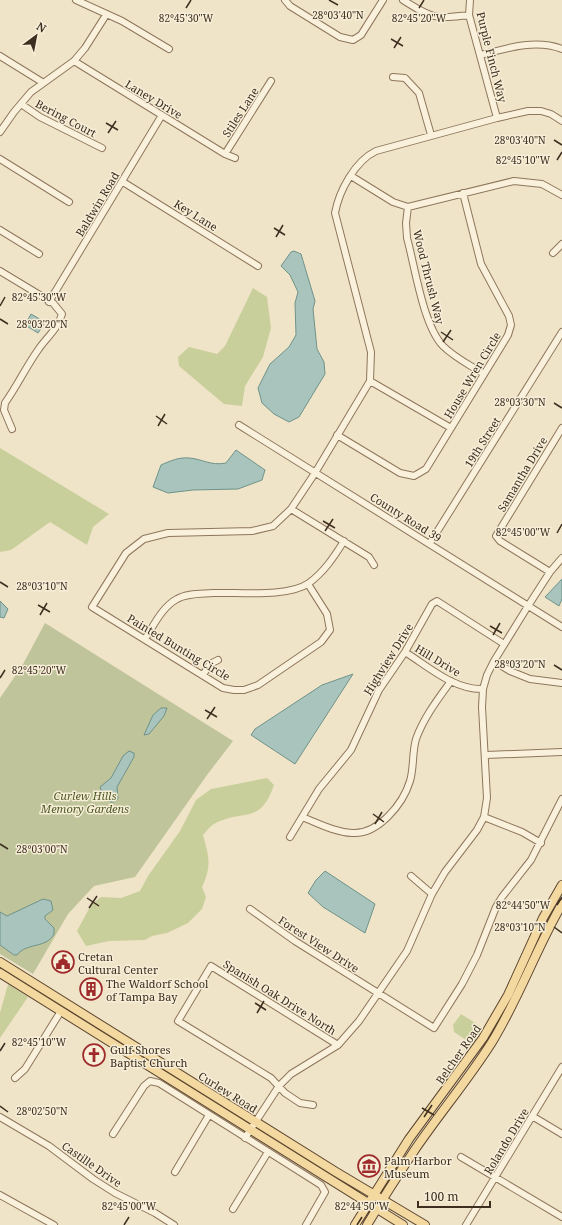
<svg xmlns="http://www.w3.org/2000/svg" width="562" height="1225" font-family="'Noto Serif',serif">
	<rect width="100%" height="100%" fill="#f0e4c8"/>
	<!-- green -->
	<path fill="#c9cf9b" d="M253,288L267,297L271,328L263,357L245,386L242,406L224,404L179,366L178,357L189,347L217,354L225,346Z
		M0,448L109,514L93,527L87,545L50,522L11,550L0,552Z
		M267,778L274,785C260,826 244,808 214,824C210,826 207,831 203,835C209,857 212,865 202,887L206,897L202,909L188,923L167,933L152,936L145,940L109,941L86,946L77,931L91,905L101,897L121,898L140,891L148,876L180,831L196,800L211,789Z
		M8,984L28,997L0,1038V1013Z
		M461,1014L483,1028L468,1053L464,1049L466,1040L454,1032L453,1025Z"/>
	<!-- cemetery -->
	<path fill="#bfc49a" d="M45,623L233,741L207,775L135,877L94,886L68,914L33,974L0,954V698L22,666Z"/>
	<!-- water -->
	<path fill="#a9c4bc" stroke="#6f938a" d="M294,251L301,254L315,301L313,309L317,349L324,362L325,374L299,417L289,422L274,414L262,403L258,388L270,364L289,347L296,335L295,303L298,292L290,275L281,266L291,252Z
		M31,314L43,321L44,324L38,333L25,325Z
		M236,450L265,470L262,480L238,489L193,490L168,493L153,487L161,465C170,461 179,457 189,458C203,459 210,466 226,463Z
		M562,579V599L559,606L545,597Z
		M0,601L8,609L4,618L0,617Z
		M353,674L295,764L251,735L255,729L322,685Z
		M161,708H167L164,716L149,734L144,735L153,715Z
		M129,751L134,753V757L117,787L118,799L114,802H110L103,795L100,787L111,778L123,756Z
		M325,871L375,904L365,933L323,907L308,893L316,880Z
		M43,899L51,901L53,910L45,916V919L54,928V934C46,949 27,942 17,955H14L0,945V912L7,916Z"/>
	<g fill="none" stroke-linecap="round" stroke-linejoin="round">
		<!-- minor casing -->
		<g stroke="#8d765c" stroke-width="8">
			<path id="minor" d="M76,0L122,21L169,49
				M285,0L290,6L340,37L353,40L361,35L383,0
				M403,0C433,19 435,19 469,15
				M470,0L469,15L497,118
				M481,55C507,48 536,39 562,49
				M0,56L42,82
				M74,61L225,154L235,158
				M393,77L405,78L419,93L431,135
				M21,104L40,117L102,148
				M0,132L14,112L31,92L74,61L85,48L106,15
				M225,154L271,81
				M0,159L69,202
				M351,176L393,202L408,207
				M123,182L258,266
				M408,207L406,223L407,238C415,267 423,325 443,346C455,358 470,365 484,374
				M408,207L514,181L542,184L562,195
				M0,230L39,254
				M553,253L562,244
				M0,271L53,303L62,314C58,329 46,338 38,350C26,367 17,386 5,403L4,410L12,429
				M49,302L162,115
				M370,381L451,428
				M239,425L562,627
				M337,435L400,473L414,476L426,469L508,335L511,325L509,316L481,264L463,193
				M291,509L369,557L374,565
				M430,543L562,332
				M550,572L500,541L496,536L562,428
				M308,584L327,614L330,630L321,642L258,685L244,690H234L223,688L92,607L126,553L144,539L168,533L252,531L273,526L291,509L315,473L370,381L371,352L335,213C339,191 355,161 376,151L497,118L528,111H541L551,114L562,121
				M145,639C154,625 162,607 177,599C187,593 201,594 213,593C239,592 287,598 309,583C324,572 334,557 344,541
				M405,652C429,667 454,690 483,689
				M494,661L510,671L530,679L562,683
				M203,675L210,664L218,660
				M486,755L562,752
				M302,817C318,823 334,832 352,833C378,835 403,804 410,781C414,768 412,753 416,739C424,717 438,699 451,681
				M484,817L522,832L541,843
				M290,837L319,789L351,750L379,690L405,652L432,604L437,601L504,644
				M411,876L432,894
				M250,909L295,941L434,1028L462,984L477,955L496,907L502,897L531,860L562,799
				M15,1078L25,1069L61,1011
				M313,1105L300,1103L285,1093L271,1078L178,1021L211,966L338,1045
				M532,1116L562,1134
				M0,1117L49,1146L93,1179L115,1193L155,1213L174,1225
				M113,1134L144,1086L150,1081L159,1083L321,1185L325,1192L306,1225
				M245,1138L279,1086L291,1074L338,1045L359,1021L407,951L432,894L445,872L477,830L484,817L487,798L482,707L483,689L487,675L494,661L528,606L550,572L562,558
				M461,1157L562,1217
				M175,1172L209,1115
				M0,1195L54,1225
				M233,1209L268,1152
				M466,1225L562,1067"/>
		</g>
		<!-- major casing -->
		<g stroke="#5b4430" stroke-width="10">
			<path id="major" d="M0,962L336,1172L425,1225
				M0,973L403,1225
				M355,1225L409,1139L483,1038L508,995L543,918L562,885
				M367,1225C382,1200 398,1175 414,1151C439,1114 468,1080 492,1042C519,998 536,949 562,904"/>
		</g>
		<!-- minor -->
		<use href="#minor" stroke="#faf1dc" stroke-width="6"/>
		<!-- major -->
		<use href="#major" stroke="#f3d9a0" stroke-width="8"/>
	</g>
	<!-- ticks -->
	<path fill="none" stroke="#3d2e20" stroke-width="1.5" d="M329,0L338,5M186,8L191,0M419,8L424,0M391,39L403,46M394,48L401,37M106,123L118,130M108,133L116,121M554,140L562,145M557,160L562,152M274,228L285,235M276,237L283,225M0,306L5,297M0,319L8,324M441,332L453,340M443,342L451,330M554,403L562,408M156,416L167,424M158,426L165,414M323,521L335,528M325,531L333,519M557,533L562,524M0,582L8,587M38,605L50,612M40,615L47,603M490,626L502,633M493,635L500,623M554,665L562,670M0,678L5,670M205,710L217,717M207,719L215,707M373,814L384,822M375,824L382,812M0,844L8,849M87,898L99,906M557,905L562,897M89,908L97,896M554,927L562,933M255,1003L266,1010M257,1013L264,1001M0,1051L5,1043M0,1106L8,1112M422,1108L434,1115M424,1117L432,1105M124,1225L129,1217M357,1225L362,1217"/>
	<!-- icons -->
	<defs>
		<g id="civic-ring" transform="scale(1.15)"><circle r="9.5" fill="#f7eed8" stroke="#9e2a2b" stroke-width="1.5"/><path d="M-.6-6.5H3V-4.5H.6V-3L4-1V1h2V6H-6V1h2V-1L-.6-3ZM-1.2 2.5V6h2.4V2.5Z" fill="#9e2a2b"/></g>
		<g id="building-ring" transform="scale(1.15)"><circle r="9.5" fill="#f7eed8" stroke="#9e2a2b" stroke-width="1.5"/><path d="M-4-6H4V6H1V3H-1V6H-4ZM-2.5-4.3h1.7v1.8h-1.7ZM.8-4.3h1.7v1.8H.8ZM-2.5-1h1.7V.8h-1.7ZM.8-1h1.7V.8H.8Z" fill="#9e2a2b"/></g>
		<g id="church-ring" transform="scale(1.15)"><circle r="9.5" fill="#f7eed8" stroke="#9e2a2b" stroke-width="1.5"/><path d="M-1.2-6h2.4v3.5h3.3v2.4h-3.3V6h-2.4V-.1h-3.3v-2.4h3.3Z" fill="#9e2a2b"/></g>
		<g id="museum-ring" transform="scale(1.15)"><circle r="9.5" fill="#f7eed8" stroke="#9e2a2b" stroke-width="1.5"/><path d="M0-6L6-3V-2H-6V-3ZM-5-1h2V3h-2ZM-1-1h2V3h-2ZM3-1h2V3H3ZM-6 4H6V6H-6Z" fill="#9e2a2b"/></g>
	</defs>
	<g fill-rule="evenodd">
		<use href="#civic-ring" x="63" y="962"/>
		<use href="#building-ring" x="91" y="989"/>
		<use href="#church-ring" x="94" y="1055"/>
		<use href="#museum-ring" x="369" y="1166"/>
	</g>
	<g text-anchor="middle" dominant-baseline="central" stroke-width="3" stroke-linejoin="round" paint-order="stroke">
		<!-- street labels -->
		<g font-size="11" fill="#3d2e20" stroke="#f7eed8">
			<text transform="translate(492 57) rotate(76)">Purple Finch Way</text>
			<text transform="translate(154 99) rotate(31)">Laney Drive</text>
			<text transform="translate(240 112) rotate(-57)">Stiles Lane</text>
			<text transform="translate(66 118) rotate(28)">Bering Court</text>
			<text transform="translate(97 204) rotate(-59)">Baldwin Road</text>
			<text transform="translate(196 215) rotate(32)">Key Lane</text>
			<text transform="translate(429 277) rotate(76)">Wood Thrush Way</text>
			<text transform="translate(472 375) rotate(-59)">House Wren Circle</text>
			<text transform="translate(482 442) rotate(-58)">19th Street</text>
			<text transform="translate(522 474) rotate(-59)">Samantha Drive</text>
			<text transform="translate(406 517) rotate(32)">County Road 39</text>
			<text transform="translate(179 647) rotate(31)">Painted Bunting Circle</text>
			<text transform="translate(388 659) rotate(-58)">Highview Drive</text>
			<text transform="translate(438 660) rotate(31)">Hill Drive</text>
			<text transform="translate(319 944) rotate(33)">Forest View Drive</text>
			<text transform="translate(280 997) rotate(32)">Spanish Oak Drive North</text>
			<text transform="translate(458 1054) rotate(-55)">Belcher Road</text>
			<text transform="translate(228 1092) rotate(32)">Curlew Road</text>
			<text transform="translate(506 1141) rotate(-59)">Rolando Drive</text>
			<text transform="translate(92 1164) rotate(35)">Castille Drive</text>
		</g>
		<!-- park labels -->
		<g font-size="11" font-style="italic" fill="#4d5a26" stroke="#f7eed8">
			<text x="85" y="795">Curlew Hills<tspan x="85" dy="13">Memory Gardens</tspan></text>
		</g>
		<!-- poi labels -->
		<g font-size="11" fill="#3d2e20" stroke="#f7eed8" text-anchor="start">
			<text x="78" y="956">Cretan<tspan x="78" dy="13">Cultural Center</tspan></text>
			<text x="106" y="983">The Waldorf School<tspan x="106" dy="13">of Tampa Bay</tspan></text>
			<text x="110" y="1049">Gulf Shores<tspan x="110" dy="13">Baptist Church</tspan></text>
			<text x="384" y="1160">Palm Harbor<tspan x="384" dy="13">Museum</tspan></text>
		</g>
	</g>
	<g font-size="10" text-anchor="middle" fill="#3d2e20" stroke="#f7eed8" stroke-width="3" stroke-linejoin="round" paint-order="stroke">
		<text x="338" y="19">28°03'40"N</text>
		<text x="186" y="22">82°45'30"W</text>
		<text x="419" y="22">82°45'20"W</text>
		<text x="520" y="144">28°03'40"N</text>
		<text x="523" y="164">82°45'10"W</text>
		<text x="39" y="301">82°45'30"W</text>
		<text x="42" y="328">28°03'20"N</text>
		<text x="520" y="406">28°03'30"N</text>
		<text x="523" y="536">82°45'00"W</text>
		<text x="42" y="590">28°03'10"N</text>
		<text x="520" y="668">28°03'20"N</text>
		<text x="39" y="674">82°45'20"W</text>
		<text x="42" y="853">28°03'00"N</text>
		<text x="523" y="909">82°44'50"W</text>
		<text x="520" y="931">28°03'10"N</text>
		<text x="39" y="1046">82°45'10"W</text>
		<text x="42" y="1115">28°02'50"N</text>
		<text x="129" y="1210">82°45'00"W</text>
		<text x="362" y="1210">82°44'50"W</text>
	</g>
	<!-- north arrow -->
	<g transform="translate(36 36) rotate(32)" stroke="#f7eed8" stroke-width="3" paint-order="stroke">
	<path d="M0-3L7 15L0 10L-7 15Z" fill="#3d2e20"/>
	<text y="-6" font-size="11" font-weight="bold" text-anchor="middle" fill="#3d2e20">N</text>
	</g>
	<!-- scale -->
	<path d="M418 1201v6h72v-6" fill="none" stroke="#3d2e20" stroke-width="2"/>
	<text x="424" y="1201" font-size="12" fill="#3d2e20" stroke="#f7eed8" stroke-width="3" paint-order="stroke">100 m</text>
</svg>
